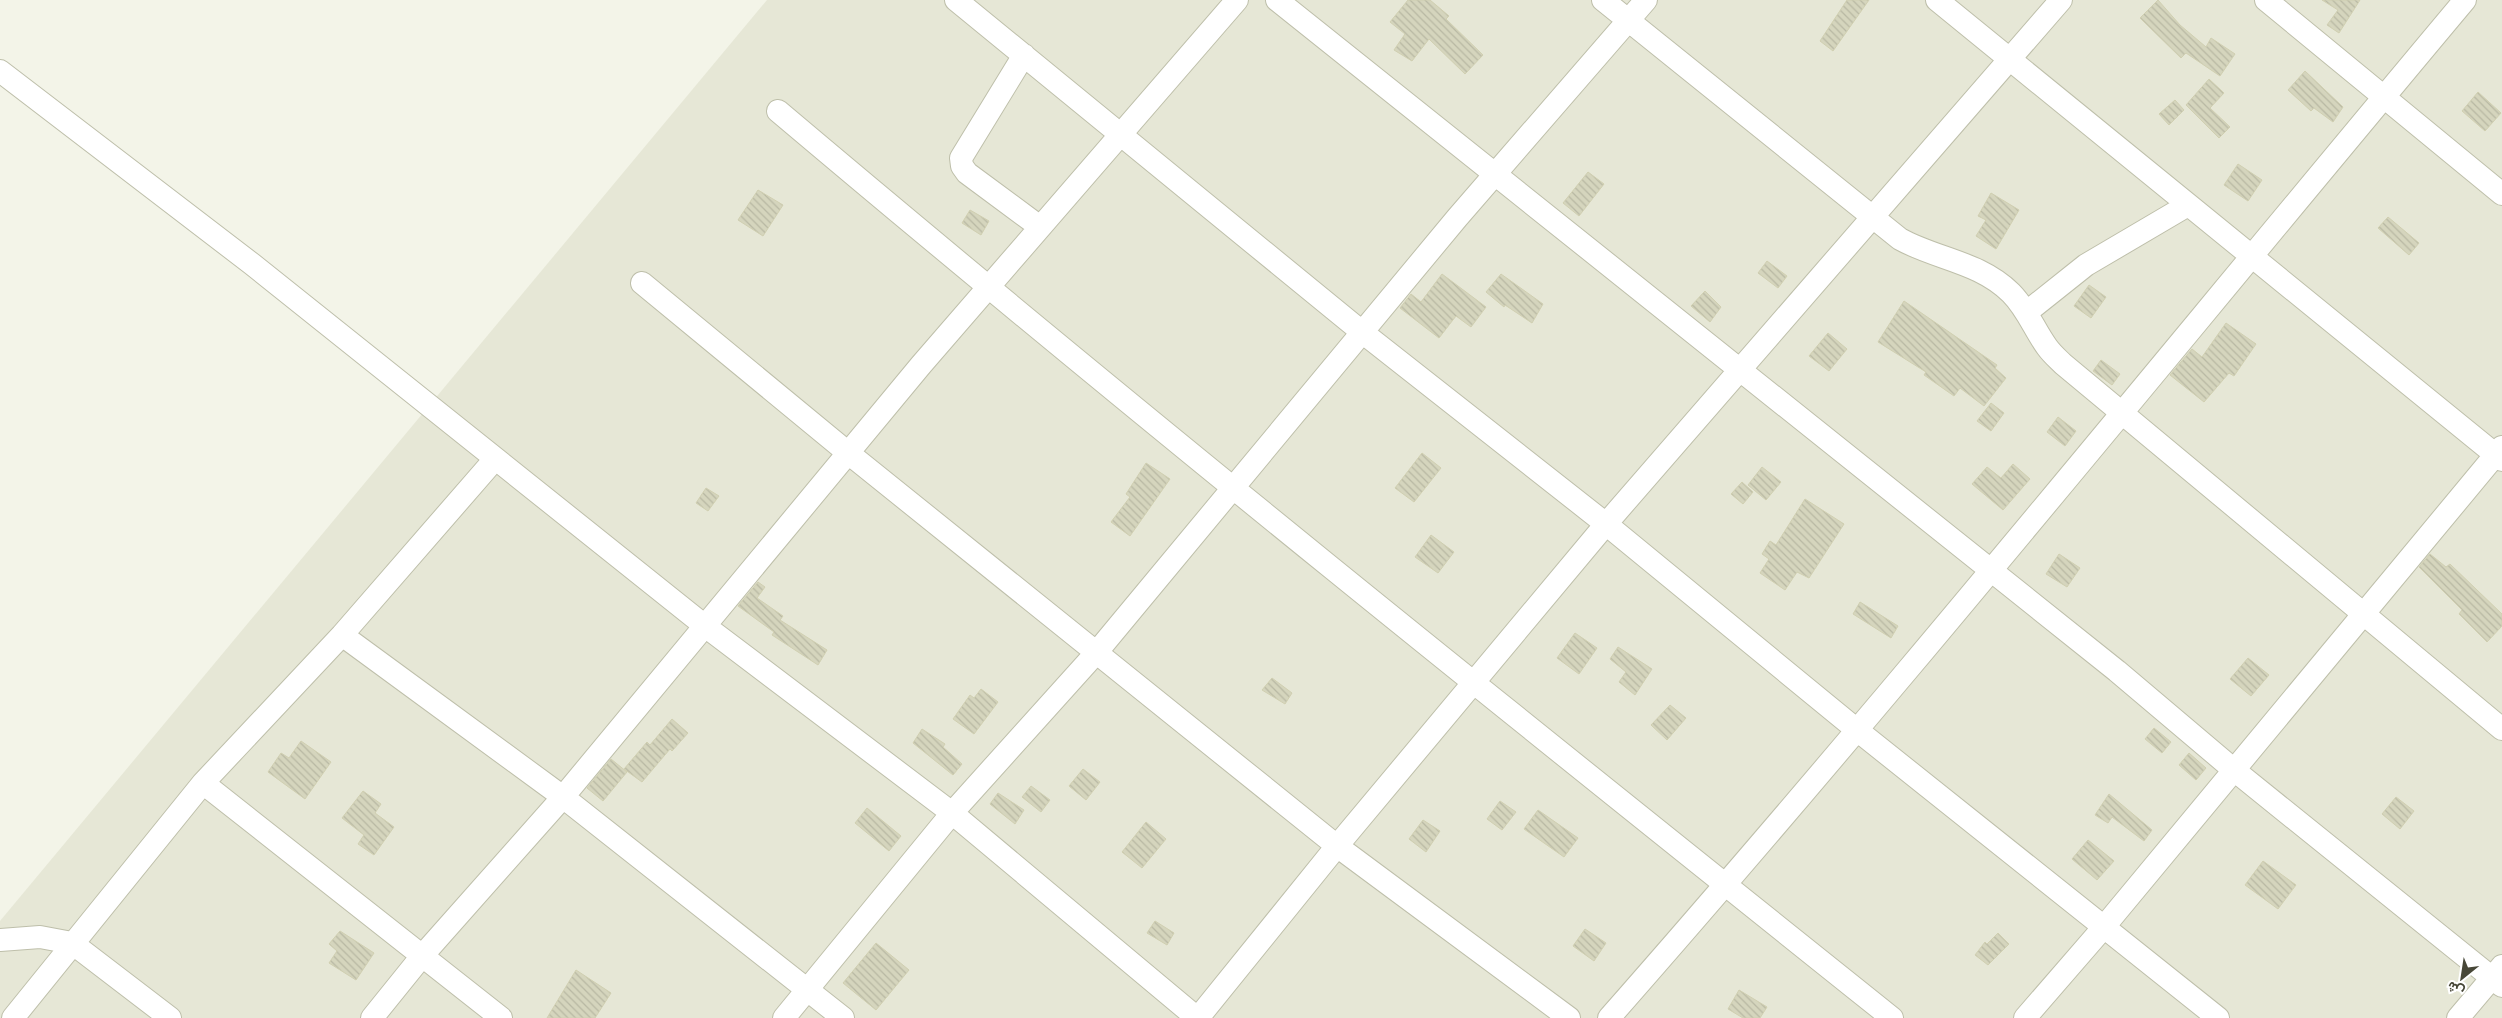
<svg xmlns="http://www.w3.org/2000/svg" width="2502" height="1018" font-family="Raleway,Vazirmatn,sans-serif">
	<defs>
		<pattern id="building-back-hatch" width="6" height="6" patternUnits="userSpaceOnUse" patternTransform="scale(1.25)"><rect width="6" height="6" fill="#d5d5bd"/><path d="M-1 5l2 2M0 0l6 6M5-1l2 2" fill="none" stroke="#b8b8a3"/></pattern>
	</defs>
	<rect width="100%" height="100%" fill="#f3f4e8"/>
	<!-- residential -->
	<path fill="#e6e7d6" d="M767,0H2502V1018H0V921Z"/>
	<!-- building -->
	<path fill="url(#building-back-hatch)" stroke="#d0cfb1" d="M1408,0H1430L1449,16L1446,19L1483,55L1465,74L1429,39L1412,61L1394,50L1405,34L1390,22Z
		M1847,0H1869L1833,51L1820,41Z
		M2158,0L2180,25L2206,47L2211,38L2235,54L2220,76L2186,53L2181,58L2140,18Z
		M2322,0H2360L2339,33L2327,25L2338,10Z
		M2305,71L2343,107L2333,122L2314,108L2311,111L2288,90Z
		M2209,79L2224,93L2210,108L2230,127L2219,138L2186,105Z
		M2478,92L2501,113L2485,131L2462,111Z
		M2175,100L2184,110L2169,125L2159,114Z
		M2238,164L2262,180L2248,201L2224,185Z
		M1588,172L1604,184L1579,216L1563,203Z
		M758,190L783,205L763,236L738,220Z
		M1991,193L2019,210L1996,249L1976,236L1986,220L1978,216Z
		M970,210L989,221L981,235L962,223Z
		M2388,217L2419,243L2409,255L2378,228Z
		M1767,261L1787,276L1778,288L1758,273Z
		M1442,274L1486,307L1471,327L1456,316L1439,338L1400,308L1411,294L1421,302Z
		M1501,274L1543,304L1532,323L1505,305L1504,307L1486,292Z
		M2089,285L2106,297L2091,318L2074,306Z
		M1705,291L1721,307L1710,322L1691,306Z
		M1904,301L1997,365L1995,368L2006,378L1984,406L1960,388L1954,396L1924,375L1926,372L1878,342Z
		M2226,323L2256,344L2234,376L2229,373L2204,402L2170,375L2192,349L2202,357Z
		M1828,333L1847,349L1829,371L1809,356Z
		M2101,360L2120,374L2112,385L2093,371Z
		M1991,403L2004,413L1991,431L1977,421Z
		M2058,417L2076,431L2065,446L2047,432Z
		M1422,453L1441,468L1414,502L1395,488Z
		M1146,463L1170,479L1130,536L1111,522L1130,497L1126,494Z
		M2013,464L2030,479L2003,510L1972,484L1987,467L2001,478Z
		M1762,467L1781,482L1766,500L1748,485Z
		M1742,482L1753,492L1743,504L1731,494Z
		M706,488L719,496L708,511L696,503Z
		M1805,499L1844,524L1809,578L1797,572L1785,590L1760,573L1769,559L1762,554L1770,541L1776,545Z
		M1431,535L1454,552L1438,573L1415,557Z
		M2059,554L2080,568L2067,587L2046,574Z
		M2430,554L2446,567L2450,564L2502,614V626L2487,642L2459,614L2462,610L2419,567Z
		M758,582L765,587L757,598L783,616L780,620L827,650L818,665L772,635L774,632L738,606Z
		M1860,602L1898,626L1891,638L1853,614Z
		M1575,633L1597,648L1579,674L1557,658Z
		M1618,647L1652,669L1635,695L1619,682L1626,672L1610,659Z
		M2248,658L2269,675L2251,696L2230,679Z
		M1272,678L1292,693L1285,704L1262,690Z
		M981,689L998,702L974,734L953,719L970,695L974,698Z
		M1670,705L1686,718L1667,740L1651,725Z
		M672,719L688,733L672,751L670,749L642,782L624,769L647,742L650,745Z
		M2154,728L2171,742L2162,753L2145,739Z
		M922,729L945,744L943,747L962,764L953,775L913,743Z
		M301,741L331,762L305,799L268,772L281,753L289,758Z
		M2189,753L2206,768L2196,780L2179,765Z
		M611,759L627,772L603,801L587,788Z
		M1083,769L1100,782L1086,800L1069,786Z
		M1031,786L1050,800L1041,812L1022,797Z
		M363,791L381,804L375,813L394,827L374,855L358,844L364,835L342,818Z
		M998,793L1024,810L1015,824L990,804Z
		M2109,794L2152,830L2144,841L2112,817L2108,823L2095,815Z
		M2396,797L2414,811L2400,829L2382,814Z
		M1500,801L1516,812L1502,830L1487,819Z
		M867,808L901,836L889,851L855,823Z
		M1538,810L1578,838L1564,857L1524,829Z
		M1423,820L1440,831L1426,852L1409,839Z
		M1146,822L1166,839L1142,868L1122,852Z
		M2088,840L2114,861L2097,880L2072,859Z
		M2263,861L2296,885L2278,909L2245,885Z
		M1155,921L1174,933L1167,945L1147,933Z
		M1585,929L1606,943L1594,961L1573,946Z
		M340,931L374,953L356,980L329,963L337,951L329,944Z
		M1998,933L2009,944L1988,965L1975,955L1985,942L1987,944Z
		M876,943L909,970L876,1010L843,983Z
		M576,970L611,993L595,1018H547Z
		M1739,990L1767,1007L1760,1018H1743L1728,1009Z"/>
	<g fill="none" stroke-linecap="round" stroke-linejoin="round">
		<!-- minor casing -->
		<g stroke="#bebfaa" stroke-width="24">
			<path id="minor" d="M956,0L1362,332L1606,524L1857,730L2218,1018
				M1277,0L2117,671L2234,770L2502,986
				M1603,0L1900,239C1936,259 1980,262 2011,293C2027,309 2034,329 2047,347C2052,354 2058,359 2063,364L2502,729
				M1937,0L2502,460
				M2266,0L2502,194
				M1024,55L961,158L962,166L967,173L1040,227
				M0,71L252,264L705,626L952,813L1197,1018
				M778,111C1144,420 1518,719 1892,1018
				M642,283L847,452L1337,846L1569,1018
				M2027,312L2086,265L2188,205
				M342,635L563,797L843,1018
				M203,783L501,1018
				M0,940L40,937L72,943L170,1018
				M13,1018L203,783L342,635L495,459
				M372,1018L422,956L563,797L921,365L1237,0
				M784,1018L952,813L1096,653L1457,218L1646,0
				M1198,1018L1337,846L1606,524L2061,0
				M1609,1018C1902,685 2180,340 2465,0
				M2025,1018L2103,928L2502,447
				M2458,1018L2502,966"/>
		</g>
		<!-- minor -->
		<use href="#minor" stroke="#fff" stroke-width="22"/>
	</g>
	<!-- north arrow -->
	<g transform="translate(2462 978) rotate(210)" stroke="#ffffff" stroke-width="4" paint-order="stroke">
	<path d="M0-4L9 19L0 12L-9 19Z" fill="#474737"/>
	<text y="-8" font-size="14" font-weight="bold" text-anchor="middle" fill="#474737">ش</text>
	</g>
</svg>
